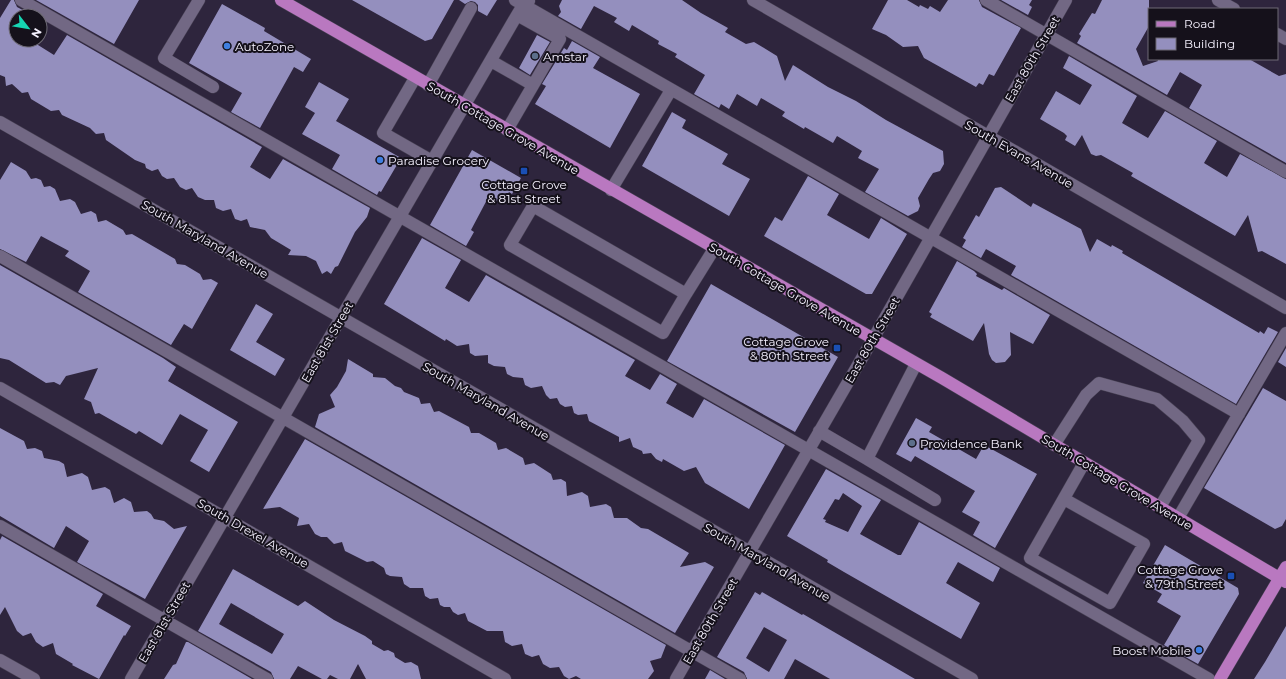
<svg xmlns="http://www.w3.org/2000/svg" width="1286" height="679" font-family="Montserrat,sans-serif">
	<rect width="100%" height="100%" fill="#2e253d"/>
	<!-- building -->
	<path fill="#948fbe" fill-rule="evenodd" d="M11,0H14L17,7L34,16H16V40H30L54,55L67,35L262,147L250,167L270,179L283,159L370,208L367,217L355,232L338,266L335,267L331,274L327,271L322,274L316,261L306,256L288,255L291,250L271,238L265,230L250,227L247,219L241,221L235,219L231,209L223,211L216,208L214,200H205L198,197L192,188L186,190L180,187L174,178L167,179L162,176L158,169L152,171L146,168L145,164L135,160L106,140L104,133L96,134L90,128L62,115L59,110L51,111L31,99L28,92L22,93L12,84L6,86L5,77L0,75V18Z
		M36,0H139L114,44Z
		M352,0H454L432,39L425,41Z
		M459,0H497L487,16L478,11V5L475,2L471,1L465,4Z
		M562,0H682L701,13L728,28L725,32L746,44L754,42L777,56L785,81L793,65L828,87L856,101L886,120L943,151L944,164L940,171L933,173L929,179L918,198L920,206L918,211L908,216L865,192L879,169L858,158L862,151L837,136L833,143L805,127L804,129L782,116L785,112L761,98L757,106L737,94L729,109L721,104L719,108L694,94L705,75L675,57L677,54L658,44L659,41L632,25L629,31L614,22L617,18L594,6L581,29L558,16L561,12L559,6Z
		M888,0H907L919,7L920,5L928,9L930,6L940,12L948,0H979L982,7L1021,28L994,76L989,74L983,85L979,83L976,87L924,58L918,46L903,47L886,35L872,29Z
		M1001,0H1032L1029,5L1032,7L1028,15Z
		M1102,0H1149V26L1136,49L1143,66L1158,61L1157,59H1249L1279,76L1286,74V163L1189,108L1202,85L1180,72L1167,95L1077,43L1081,36L1079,34L1092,13L1095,14Z
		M222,4L265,28L264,31L311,59L303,72L294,67L260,128L231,112L242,93L189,63Z
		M537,35L550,42L530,75L519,68Z
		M572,41L600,57L593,68L640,94L610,148L535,104L546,86L542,84L564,48L567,50Z
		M1069,56L1137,96L1122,123L1148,138L1165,111L1217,141L1204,163L1227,177L1240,154L1286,179V264L1262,251L1258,252L1248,215L1235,236L1131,176L1133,173L1101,155L1096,156L1091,154L1082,135L1075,146L1065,140L1067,136L1064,133L1040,119L1056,91L1080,105L1092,85L1063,68Z
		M319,82L349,99L336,121L401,158L381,192L379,191L377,195L332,169L340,155L302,134L315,113L305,107Z
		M672,112L686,120L682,128L728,154L722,164L750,179L729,216L642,166Z
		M472,150L521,178L512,194L509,192L502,204L489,196L471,230L474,232L466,246L430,225Z
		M11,162L26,171L31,179L36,178L41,180L44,187L50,186L55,189L60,201L70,199L75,202L81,214L91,211L96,214L98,222L106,220L123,230L126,235L132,234L175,259L177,264L185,265L200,274L203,280L211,279L218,283L192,329L184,324L171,345L78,292L90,271L65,256L69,251L41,236L26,262L0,249V180Z
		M808,176L839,194L827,215L869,239L881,218L907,234L872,294H866L764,236L775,217L782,221Z
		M1001,187L1031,207L1033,203L1081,229L1090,252L1097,239L1111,247L1112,245L1123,251L1122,253L1259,333L1260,331L1264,334L1268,327L1278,332L1236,404L1011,275L1016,266L986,249L981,258L962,247L966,240L963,238L976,215L979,217L995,188Z
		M422,238L461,260L445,288L469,302L486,275L635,360L625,376L650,390L660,374L677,384L666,403L693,418L704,399L785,445L749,509L705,483L696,467L684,471L663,459L662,462L656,459L651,453L643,454L642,451L633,447L630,438L619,442V437L589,421L587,414L578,415L574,413L572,406L565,407L560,404L557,398L550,399L546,395L542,386L531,388L525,385L523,378L513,377L507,374L505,367L494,366L488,363V355L475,356L470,353L469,344L457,346L446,339L445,341L384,304Z
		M957,261L974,271L977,274L976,276L1002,290L1004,288L1050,315L1033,344L1010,332L1011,355L1005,362L996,363L992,360L989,354L984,323L973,341L930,317L932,314L929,312Z
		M0,265L163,358L176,367L168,381L238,422L209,472L190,461L208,430L180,414L162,445L139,431L136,434L99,413L95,414L91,402L84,399L98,368L66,376L60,385L54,382L46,383L9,360L0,358Z
		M711,284L838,357L795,432L667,361Z
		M256,304L273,314L256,342L285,359L275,376L230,350Z
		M1286,348V367L1278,362Z
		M348,359L373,374V377L385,378L395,386L401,388L404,392L419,398L421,404L430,403L434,412L439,411L469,427L471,433H479L491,440L496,443L498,450L506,448L523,458L525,465L534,463L551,474L553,480L561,479L566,482L567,496L582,492L588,496L590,507L606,504L611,507L614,518H627L641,528L648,529L689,553L680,567L705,562L714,567L675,633L315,427L319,414L335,407L330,395L337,387L346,371Z
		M1263,388L1286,401V519L1282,526L1275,529L1204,488Z
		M916,418L932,427L929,432L976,459L984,445L1037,474L995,548L973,535L980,522L962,512L975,491L915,456L911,462L896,454Z
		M0,428L24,441L27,449L35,448L42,451L44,458L59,461L64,464L67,477L82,473L88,477L92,490L105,487L110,490L114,503L124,498L131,502L134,512L147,511L151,514L154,519L164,521L174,529L187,526L145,599L77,562L89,541L66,526L54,548L0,516Z
		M305,439L666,645L661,658L650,661L654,671L648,679H581L576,676L569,679L564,676L559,667L550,668L543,664L539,655L532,657L525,654L522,644L512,646L505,642L503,631H487L468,621L465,613L458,615L453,612L450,607H444L440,605L438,598L430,599L425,596L423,588H410L404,584L402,577L390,576L386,574L384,568L373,561L367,562L345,551L342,542L334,544L327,537H321L315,534L309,524L297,526L299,518L280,507L263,509Z
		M826,469L881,500L860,534L898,555H901L919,522L1000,568L993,582L958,562L946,583L980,603L961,639L844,572L827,562L828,560L787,536ZM843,493L862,506L848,532L825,522L826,520L823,519L835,499L839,500Z
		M2,536L103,594L96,606L131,626L125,636L124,635L99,679L72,665L73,664L56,654L53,643L43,647L36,642L31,633L23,636L17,631L5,607L0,615V540Z
		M1165,545L1238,588L1239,594L1198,664L1164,645L1181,616L1157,602L1162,594L1143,583Z
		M233,569L298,606L305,601L334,620L365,636L372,641V644L384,651L388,650L394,653L395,657L405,663L411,662L418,666L421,679H366L358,664L350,679H338L330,675L327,679H322L298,666L290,679H274L271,672L198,631ZM231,603L284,634L272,654L219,624Z
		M755,592L760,595L762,592L802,615L803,614L915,679H830L795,659L784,679H747L744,672L717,657ZM764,627L787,640L769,672L746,658Z
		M1286,626V679H1254L1265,662Z
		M186,642H188L252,679H164L173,665L176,664Z
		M710,670L725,679H705Z"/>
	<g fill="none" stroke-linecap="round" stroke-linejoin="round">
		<!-- minor casing -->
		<g stroke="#474053" stroke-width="13">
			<path id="minor" d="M21,0L1209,679
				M199,0L164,58L213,87
				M515,0L1239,414
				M753,0L1286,308
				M986,0L1286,172
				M1218,0L1234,9
				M1277,34L1286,39
				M491,61L533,85
				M415,78L383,133L432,161
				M428,85L471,8
				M0,122L972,679
				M507,130L560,39L517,15
				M611,190L671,90
				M533,206L686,294L663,333L510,245Z
				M0,256L740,679
				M686,294L714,249
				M916,364L867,459L935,500
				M0,388L505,679
				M819,431L867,459
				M1054,445L1086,395L1099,383L1157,399L1183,421L1199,440L1160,507
				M1064,499L1144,544L1110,603L1030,558L1084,463
				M1178,518L1286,333
				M0,526L267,679
				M0,660L34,679
				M131,679L517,15L523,5L529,1
				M676,679L873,339L1066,0"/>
		</g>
		<!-- major casing -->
		<g stroke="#474053" stroke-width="13">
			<path id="major" d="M281,0L942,378L1286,582
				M1220,679L1286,567"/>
		</g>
		<!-- minor -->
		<use href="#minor" stroke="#726884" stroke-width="12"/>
		<!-- major -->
		<use href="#major" stroke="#b978c0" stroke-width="12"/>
	</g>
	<!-- markers -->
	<g fill="#3f7fe0" stroke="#15111b" stroke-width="1.5">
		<circle cx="227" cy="46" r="4"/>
		<circle cx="380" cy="160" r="4"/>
		<circle cx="1199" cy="650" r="4"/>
	</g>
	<g fill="#5c6f8a" stroke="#15111b" stroke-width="1.5">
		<circle cx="535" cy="56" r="4"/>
		<circle cx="912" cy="443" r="4"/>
	</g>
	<g fill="#1a4fb4" stroke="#15111b" stroke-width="1.5">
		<rect x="520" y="167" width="8" height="8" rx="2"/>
		<rect x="833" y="344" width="8" height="8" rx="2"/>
		<rect x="1227" y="572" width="8" height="8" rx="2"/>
	</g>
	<g text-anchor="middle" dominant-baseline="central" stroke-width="4" stroke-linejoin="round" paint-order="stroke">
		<!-- poi labels -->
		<g font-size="12" fill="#f6f2ff" stroke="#15111b" text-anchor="start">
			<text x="235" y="46">AutoZone</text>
			<text x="543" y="56">Amstar</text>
			<text x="388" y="160">Paradise Grocery</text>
			<text x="524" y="184" text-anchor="middle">Cottage Grove<tspan x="524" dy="14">&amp; 81st Street</tspan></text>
			<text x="829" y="341" text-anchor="end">Cottage Grove<tspan x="829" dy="14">&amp; 80th Street</tspan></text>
			<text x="920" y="443">Providence Bank</text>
			<text x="1223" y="569" text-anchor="end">Cottage Grove<tspan x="1223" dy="14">&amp; 79th Street</tspan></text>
			<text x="1191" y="650" text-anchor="end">Boost Mobile</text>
		</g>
		<!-- street labels -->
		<g font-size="12" fill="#f6f2ff" stroke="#15111b">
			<text transform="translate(1032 59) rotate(-60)">East 80th Street</text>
			<text transform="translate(503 128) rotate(30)">South Cottage Grove Avenue</text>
			<text transform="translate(1019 154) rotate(30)">South Evans Avenue</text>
			<text transform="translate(205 239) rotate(30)">South Maryland Avenue</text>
			<text transform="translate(785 289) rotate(30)">South Cottage Grove Avenue</text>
			<text transform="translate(872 340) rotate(-60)">East 80th Street</text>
			<text transform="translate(327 342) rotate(-60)">East 81st Street</text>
			<text transform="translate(486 401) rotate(30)">South Maryland Avenue</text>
			<text transform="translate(1117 482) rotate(31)">South Cottage Grove Avenue</text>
			<text transform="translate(253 533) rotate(30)">South Drexel Avenue</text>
			<text transform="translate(767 562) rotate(30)">South Maryland Avenue</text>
			<text transform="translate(710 621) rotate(-60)">East 80th Street</text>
			<text transform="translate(164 622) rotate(-60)">East 81st Street</text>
		</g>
	</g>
	<!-- legend -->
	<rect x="1148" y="8" width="130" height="52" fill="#15111b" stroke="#6f6b76"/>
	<rect x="1156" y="21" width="20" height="6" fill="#b978c0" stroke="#6f6b76"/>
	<text x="1184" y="28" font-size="12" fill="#f6f2ff">Road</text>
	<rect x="1156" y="38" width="20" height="12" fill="#948fbe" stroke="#6f6b76"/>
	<text x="1184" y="48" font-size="12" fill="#f6f2ff">Building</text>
	<!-- north arrow -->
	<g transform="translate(28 28) rotate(121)"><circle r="19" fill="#15111b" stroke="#6f6b76"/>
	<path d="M0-3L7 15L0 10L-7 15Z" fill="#16d5b3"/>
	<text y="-6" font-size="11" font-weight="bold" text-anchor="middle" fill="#f6f2ff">N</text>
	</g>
</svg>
